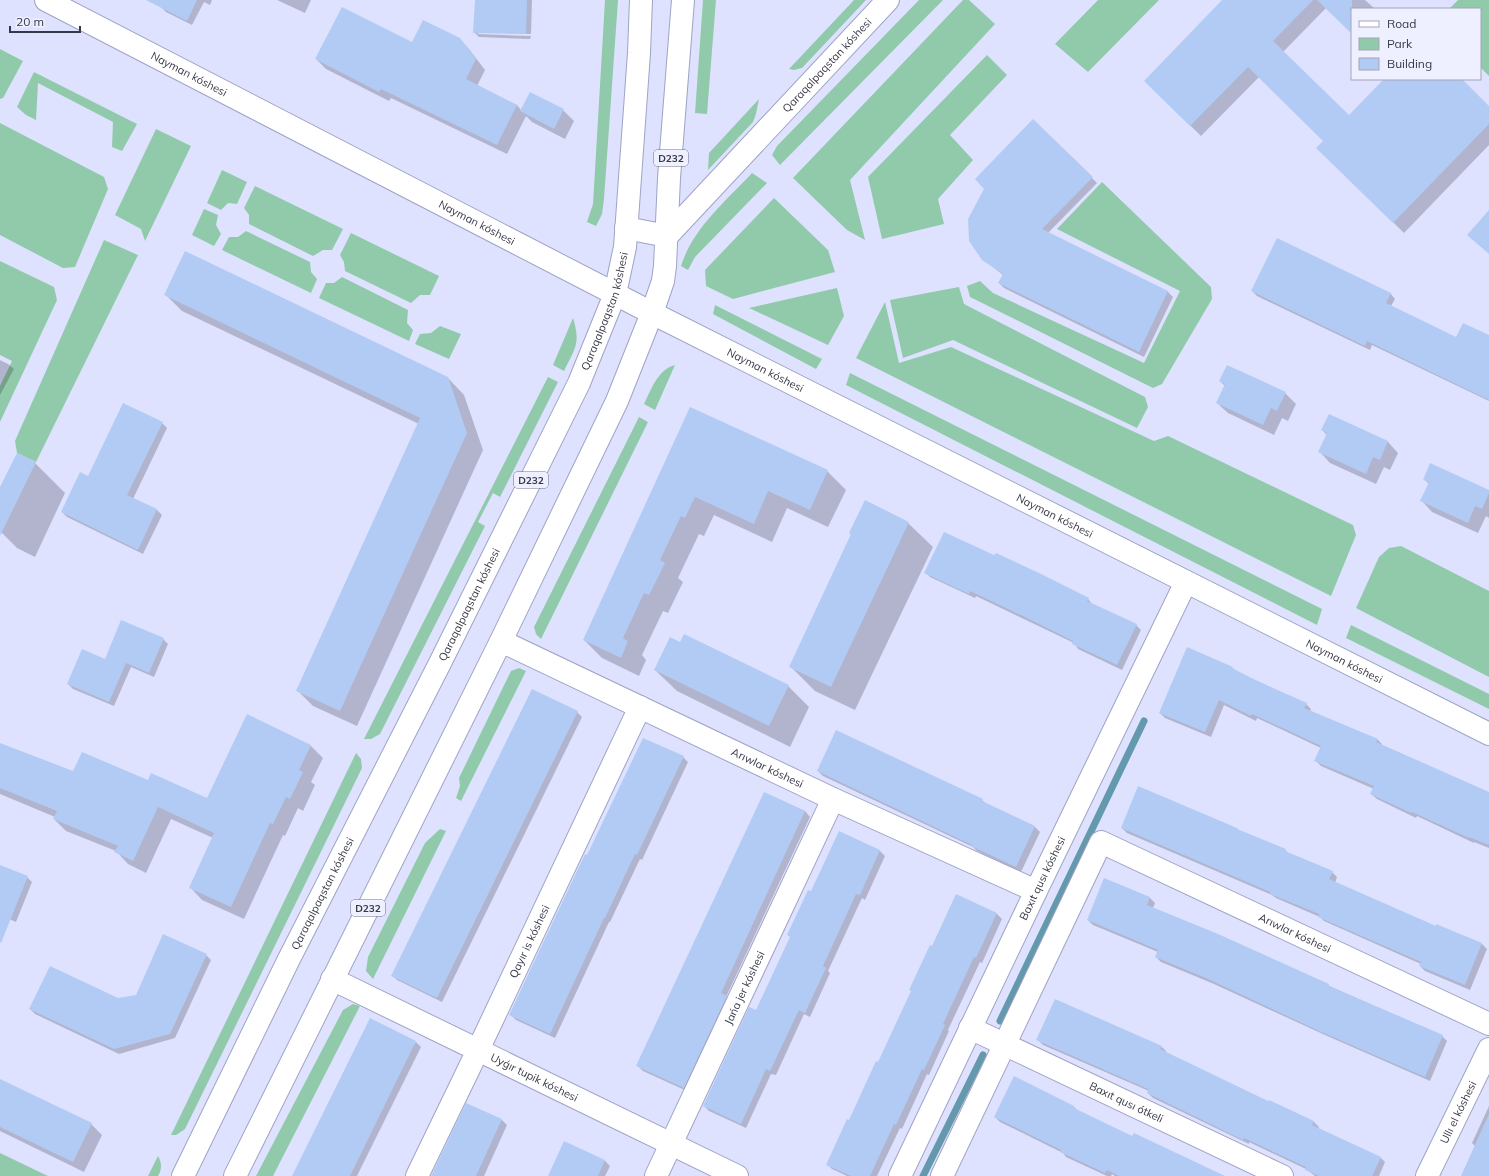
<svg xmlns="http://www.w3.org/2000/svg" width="1489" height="1176" font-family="Mulish,sans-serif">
	<rect width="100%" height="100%" fill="#dee2ff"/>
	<!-- green -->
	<path fill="#91caab" d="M605,0H618L604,199L602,214L596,226L587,222L593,204Z
		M703,0H716L707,114L695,113Z
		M854,0H866L802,68L794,70L789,69Z
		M919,0H943L780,165L772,155L777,146Z
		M963,0H969L995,24L850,180L865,240L847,230L793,178Z
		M1098,0H1159L1088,72L1055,44Z
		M1458,0H1489V76L1480,67V9H1449Z
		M0,49L23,61L3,98L0,99Z
		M987,55L1007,75L950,135L973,160L938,199L944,224L882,239L868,177Z
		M34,72L137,124L122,151L112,147L113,122L38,83L36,120L26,115L17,107Z
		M759,99L756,114L753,122L708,170L709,153Z
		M0,123L104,177L108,189L75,267L63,268L0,235Z
		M156,129L191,146L145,241L141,229L115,215Z
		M222,170L247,182L237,204L228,203L221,210L207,203Z
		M752,173L767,183L695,257L688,270L681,266C693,228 725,202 752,173Z
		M1102,182L1211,287L1212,299L1162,384L1153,388L970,297L967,286L980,281L993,293L1144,363L1180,291L1057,229Z
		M255,186L343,229L332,250H323L313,256L249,224V215L244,208Z
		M774,198L828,250L835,272L733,299L706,286L705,270Z
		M204,209L218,215L216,225L221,234L214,246L192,235Z
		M246,231L310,262L311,272L317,279L311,293L222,250L229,237H238Z
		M351,233L439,276L430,295H420L411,303L345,271L344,262L340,255Z
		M104,240L138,255L36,462L17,453L15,441Z
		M0,261L54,287L57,300L0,422V386L12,361L0,355Z
		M342,277L408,310L407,323L413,330L409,341L319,298L326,283H334Z
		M959,287L964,304L1145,397L1148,407L1137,428L953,340L903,358L890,300Z
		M837,288L844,316L828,345L749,308Z
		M885,302L899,363L951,347L1154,441L1168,436L1353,525L1356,535L1331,596L856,358Z
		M715,305L822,359L816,369L713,314Z
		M573,318C581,344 575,348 564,371L553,365Z
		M440,326L461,334L449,359L415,344L420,334L431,333Z
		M675,365L655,410L644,404C651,390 658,369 675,365Z
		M850,373L1322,609L1317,625L846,385Z
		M548,377L558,382L500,497L493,493L478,522L485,526L380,734L371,739H364Z
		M639,417L648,422L541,639L536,634L534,627Z
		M1401,546L1489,591V677L1356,608L1379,557L1389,548Z
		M1351,625L1489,694V709L1346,638Z
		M519,668L526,671L461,801L456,798L460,786L459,778L511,671Z
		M356,753L361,759L362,768L185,1129L176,1135H171Z
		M440,829L446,831L373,979L366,971L368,957L425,843Z
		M353,1004L360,1006L273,1176H256L343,1010Z
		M0,1153L48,1176H0Z
		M158,1156C162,1163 162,1169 158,1176H148Z"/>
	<!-- shadow -->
	<path fill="#0003" d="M165,0H212L210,5L204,2L192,25L166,12L161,7Z
		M277,0H311L305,13Z
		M476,0H532L531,34L478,32V34L531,36L530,39L479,37L474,32Z
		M1224,0H1365L1375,9H1352V33L1326,8L1283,52L1349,117L1385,79H1460L1489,107V145L1404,233L1318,148L1324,141L1259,77L1201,136L1145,81Z
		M459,38L469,49L485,70L477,86L517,105L521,110H563L574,121L565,139L532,122L526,116L507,154L391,98L389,101L326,69L316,59L413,44Z
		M1033,120L1097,183L1048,233L1168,292L1173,297L1144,357L1004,288L999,283L1003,275L983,259Z
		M1252,291L1390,293L1395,299L1391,306L1457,338L1489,336V401L1372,345L1370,350L1257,296Z
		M166,295L448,378L464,395L483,450L357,726L313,706L297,690L419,424L182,311Z
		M0,360L8,364L14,369L0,395Z
		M1220,381L1285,393L1296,404L1288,421L1282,418L1274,435L1228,413L1217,403L1225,386Z
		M690,408L827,471L846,490L828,527L787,508L772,542L714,515L704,536L699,534L678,578L683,582L668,613L663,611L642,655L646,660L639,676L602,658L584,640Z
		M1329,415L1388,442L1398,453L1390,470L1384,467L1376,484L1330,463L1320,452L1327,435L1322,430Z
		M162,423L167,428L133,499L157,510L162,515L143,554L67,517L62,512L88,477Z
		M35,463L65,493L35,557L17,548L0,531V490Z
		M1424,479L1489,491V518L1486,516L1478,533L1432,512L1422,501L1429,484Z
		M908,523L933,547L855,710L815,691L791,667L852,535L850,533Z
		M925,572L1088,599L1093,605L1136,625L1141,630L1122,670L1078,649L1074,643L976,596L975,598L930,577Z
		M163,639L168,644L154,677L131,667L114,706L73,689L68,684L105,661Z
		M1187,649L1232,668L1236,671L1306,704L1311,709L1310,711L1377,739L1382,744V746L1489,794V848L1474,842V843L1417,816L1416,818L1377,799L1371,794L1374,789L1321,766L1316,761L1321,748L1257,718L1256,721L1224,705L1211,737L1165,718L1160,713Z
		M655,670L788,686L809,707L790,747L677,691Z
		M577,712L582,717L442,1002L397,980L392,975Z
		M0,744L74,773L148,781L208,800L311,746L323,758L311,782L315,785L303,811L298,808L285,836L283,835L244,919L202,900L190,887L213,838L171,819L146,873L128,864L116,851L66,831L54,819L55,817L0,794Z
		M683,757L688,762L642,860L640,859L610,922H609L555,1038L516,1020L511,1015L587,856Z
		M818,771L982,800L986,804L1035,827L1040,832L1021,872L977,851L973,847L823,776Z
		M765,793L805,811L810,817L726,997L731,1002L689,1092L643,1071L638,1066Z
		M1122,828H1237L1239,831L1285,850L1289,854L1332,872L1337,877L1335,883L1436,927L1437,925L1482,944L1487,949L1470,990L1425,971L1420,966L1421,964L1324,921L1320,917L1276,898L1272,895L1127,833Z
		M840,832L880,851L885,856L865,900L862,898L828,971L830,973L810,1017L804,1014L776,1075L771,1074L746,1128L709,1111L704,1106L757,1011Z
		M0,866L27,877L32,882L16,922L0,915Z
		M1105,879L1150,898L1155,903L1153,908L1442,1036L1447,1041L1430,1081L1325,1035L1214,984L1161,962L1156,957L1158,952L1093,925L1088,920Z
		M957,895L997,914L1002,919L982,963L980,962L948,1030L949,1031L929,1075L927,1074L902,1129L900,1128L877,1176H847L832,1169L827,1164L879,1063Z
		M206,955L211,960L175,1038L119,1054L35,1014L30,1009L118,999L136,996Z
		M1038,1040L1161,1046L1166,1051V1053L1269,1103L1270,1101L1314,1122L1319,1127L1318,1129L1380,1157L1385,1162L1379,1176H1315L1306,1169L1249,1142V1144L1153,1098L1148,1093L1149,1091L1043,1045Z
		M416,1042L421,1047L357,1176H294Z
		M0,1080L91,1124L102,1135L84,1172L0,1131Z
		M467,1104L502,1120L507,1125L484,1176H432Z
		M1489,1106V1176H1462L1475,1146L1472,1143Z
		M1074,1107L1078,1111L1133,1137L1224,1176H1115L1112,1174L1111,1176H1107L1066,1157L1063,1153L1000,1122L995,1117Z
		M565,1143L605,1161L610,1166L605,1176H549Z"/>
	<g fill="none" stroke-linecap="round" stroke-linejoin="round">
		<!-- stream -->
		<path stroke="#6499ad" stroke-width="7" d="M1000,1021L1144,721
			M923,1176L983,1055"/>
	</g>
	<!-- building -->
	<path fill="#b1cbf5" d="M146,0H197L187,21Z
		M475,0H527L526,34L473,33Z
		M1222,0H1313L1273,41L1349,115L1384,79H1462L1489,106V124L1393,223L1316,148L1323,141L1248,67L1190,126L1144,81Z
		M1317,0H1352V34Z
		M342,7L412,42L423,20L460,38L476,59L466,79L517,105L497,145L381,89L379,92L315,59Z
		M530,92L564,109L554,129L520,111Z
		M1033,119L1093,177L1042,229L1168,291L1139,352L998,283L1003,274L982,260L969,241L968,219L984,189L975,179Z
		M1489,210V254L1467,235Z
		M1277,238L1391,293L1386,303L1456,337L1463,323L1489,335V400L1367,341L1365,346L1251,291Z
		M185,251L448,377L467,433L340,711L296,691L420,418L164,295Z
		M1227,365L1286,392L1277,411L1271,408L1263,425L1216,403L1225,384L1219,381Z
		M123,403L163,422L127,495L157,509L138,550L61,512L80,472L88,476Z
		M690,407L828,470L810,510L768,491L754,524L695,497L685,518L681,516L660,560L665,563L649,595L644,593L623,638L628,641L621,658L583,640Z
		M1329,414L1388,441L1380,460L1373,457L1366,474L1318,452L1327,433L1321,430Z
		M17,453L36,462L0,536V487Z
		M1430,463L1489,490V493L1482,509L1475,506L1468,523L1420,501L1429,482L1423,480Z
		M865,500L909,522L831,687L789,667L851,534L849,533Z
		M944,532L994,555L996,553L1041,574L1089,598L1087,601L1137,624L1117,665L1072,644L1073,641L1025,617L970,591L969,594L924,573Z
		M121,620L164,638L149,673L126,663L109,702L67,684L82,649L105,659Z
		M684,634L789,685L769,726L654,670L670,637L680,642Z
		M1187,647L1233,667L1232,668L1255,680L1307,703L1304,708L1378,739L1376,742L1489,792V845L1469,837V838L1412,812L1411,813L1370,794L1374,786L1314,761L1321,746L1252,714L1251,716L1219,700L1205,732L1159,713Z
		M532,689L578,711L437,998L391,976Z
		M247,714L311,745L299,770L303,772L290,799L286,797L273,824L270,823L231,907L189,888L214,833L158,807L133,861L114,852L118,846L53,819L57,811L0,788V743L73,771L82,752L148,780L151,773L207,798Z
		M836,730L983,799L982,801L1035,826L1016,867L971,846L972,845L817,771Z
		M643,738L684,756L637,855L635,854L605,918H604L550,1034L509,1015L585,854L587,855Z
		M1138,786L1237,828V829L1286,849L1285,851L1333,871L1329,879L1436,926V924L1482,943L1465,985L1419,966L1421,962L1318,917L1319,914L1270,894V892L1121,828Z
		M764,792L805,811L721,993L727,996L684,1088L636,1066Z
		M839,831L880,850L860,895L856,894L823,966L826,968L805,1013L799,1010L770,1071L766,1069L741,1124L703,1106L749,1007L756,1010L790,937L787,935L808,890L811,891Z
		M0,865L28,876L1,943L0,942Z
		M1104,878L1150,897L1147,905L1218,934L1329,984V986L1443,1035L1425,1077L1319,1031L1208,979L1155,957L1158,950L1087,920Z
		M956,894L997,913L976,958L974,957L943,1024L945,1025L924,1070L922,1069L896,1125L894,1124L870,1176H851L826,1165L847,1119L849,1120L876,1061L878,1062L911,991L909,990L930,945L932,946Z
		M163,934L207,954L170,1034L114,1049L29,1009L50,966L118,998L136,995Z
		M1055,999L1162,1046L1160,1049L1268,1101L1269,1100L1314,1121L1312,1125L1381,1157L1372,1176H1319L1305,1170L1306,1167L1244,1138L1243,1140L1147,1093L1148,1089L1036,1040Z
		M370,1018L416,1041L350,1176H292Z
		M1014,1076L1074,1106V1108L1132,1136L1134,1133L1225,1176H1119L1107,1170L1105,1173L1060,1152L1061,1150L994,1117Z
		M0,1079L92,1123L73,1162L0,1127Z
		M466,1103L502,1119L476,1176H431Z
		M1489,1114V1176H1461Z
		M564,1141L605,1160L598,1176H548Z"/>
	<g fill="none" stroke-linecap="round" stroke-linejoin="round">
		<!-- minor casing -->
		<g stroke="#9fa3c5" stroke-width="24">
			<g id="minor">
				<path id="s1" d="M667,236L888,0"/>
				<path id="s2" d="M501,641L833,799L1036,891"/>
				<path id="s3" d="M332,979L737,1176"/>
				<path id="s4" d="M970,1028L1282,1176"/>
				<path id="s5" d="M417,1176L478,1050L640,707"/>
				<path id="s6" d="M656,1176L833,799"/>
				<path id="s7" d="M900,1176L1036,891L1186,582"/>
				<path id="s8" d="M942,1176L1101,842L1489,1024"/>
				<path id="s9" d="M1427,1176L1489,1049"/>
			</g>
		</g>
		<!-- major casing -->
		<g stroke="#9fa3c5" stroke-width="24">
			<g id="major">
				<path id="s10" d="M46,0L652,313L1489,734"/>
				<path d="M626,228L667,236"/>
				<path id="s11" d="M183,1176L289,959L440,663L579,383L615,294L625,247L639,53L641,0"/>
				<path d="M235,1176L501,641L617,401L652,313L663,281L665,266L669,178L683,0"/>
			</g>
		</g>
		<!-- minor -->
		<use href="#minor" stroke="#fff" stroke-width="22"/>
		<!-- major -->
		<use href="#major" stroke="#fff" stroke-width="22"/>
	</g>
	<g text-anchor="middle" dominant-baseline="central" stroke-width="3.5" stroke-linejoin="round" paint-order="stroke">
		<!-- shield labels -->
		<g fill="#eef0ff" stroke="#6d6f7e" stroke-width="1">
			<rect x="654" y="150" width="34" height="16" rx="3"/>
			<rect x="514" y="472" width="34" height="16" rx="3"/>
			<rect x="351" y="900" width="34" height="16" rx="3"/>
		</g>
		<g font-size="10" font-weight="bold" fill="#363846">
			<text x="671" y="158">D232</text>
			<text x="531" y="480">D232</text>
			<text x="368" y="908">D232</text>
		</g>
		<!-- street labels -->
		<g font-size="11" fill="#363846" stroke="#eef0ff">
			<text stroke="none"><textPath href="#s1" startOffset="234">Qaraqalpaqstan kóshesi</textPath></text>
			<text stroke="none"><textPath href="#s10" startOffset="161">Nayman kóshesi</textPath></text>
			<text stroke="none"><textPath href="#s10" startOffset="485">Nayman kóshesi</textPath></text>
			<text stroke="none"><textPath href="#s11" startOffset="963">Qaraqalpaqstan kóshesi</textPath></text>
			<text stroke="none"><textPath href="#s10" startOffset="809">Nayman kóshesi</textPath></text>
			<text stroke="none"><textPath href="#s10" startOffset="1133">Nayman kóshesi</textPath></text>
			<text stroke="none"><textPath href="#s11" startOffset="639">Qaraqalpaqstan kóshesi</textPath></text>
			<text stroke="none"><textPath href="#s10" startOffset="1457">Nayman kóshesi</textPath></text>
			<text stroke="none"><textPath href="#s2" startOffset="295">Arıwlar kóshesi</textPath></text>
			<text stroke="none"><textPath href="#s7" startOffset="330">Baxıt qusı kóshesi</textPath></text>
			<text stroke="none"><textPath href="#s11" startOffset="315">Qaraqalpaqstan kóshesi</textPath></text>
			<text stroke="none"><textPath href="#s8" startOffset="584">Arıwlar kóshesi</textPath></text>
			<text stroke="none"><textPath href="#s5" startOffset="260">Qayır is kóshesi</textPath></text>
			<text stroke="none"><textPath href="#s6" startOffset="208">Jańa jer kóshesi</textPath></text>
			<text stroke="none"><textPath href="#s3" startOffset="225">Uyǵır tupik kóshesi</textPath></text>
			<text stroke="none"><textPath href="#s4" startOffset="173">Baxıt qusı ótkeli</textPath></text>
			<text stroke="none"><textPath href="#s9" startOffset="71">Ullı el kóshesi</textPath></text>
		</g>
	</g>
	<!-- legend -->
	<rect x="1351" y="8" width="130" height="72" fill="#eef0ff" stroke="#a4a6b5"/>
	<rect x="1359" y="21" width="20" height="6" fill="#ffffff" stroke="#a4a6b5"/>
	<text x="1387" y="28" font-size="12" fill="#363846">Road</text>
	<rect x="1359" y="38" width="20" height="12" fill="#91caab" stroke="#a4a6b5"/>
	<text x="1387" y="48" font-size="12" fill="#363846">Park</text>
	<rect x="1359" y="58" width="20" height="12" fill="#b1cbf5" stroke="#a4a6b5"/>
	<text x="1387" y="68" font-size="12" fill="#363846">Building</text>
	<!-- scale -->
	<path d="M10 26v6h70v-6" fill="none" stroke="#363846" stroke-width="2"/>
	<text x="16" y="26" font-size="12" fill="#363846" stroke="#eef0ff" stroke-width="3" paint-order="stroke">20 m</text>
</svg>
